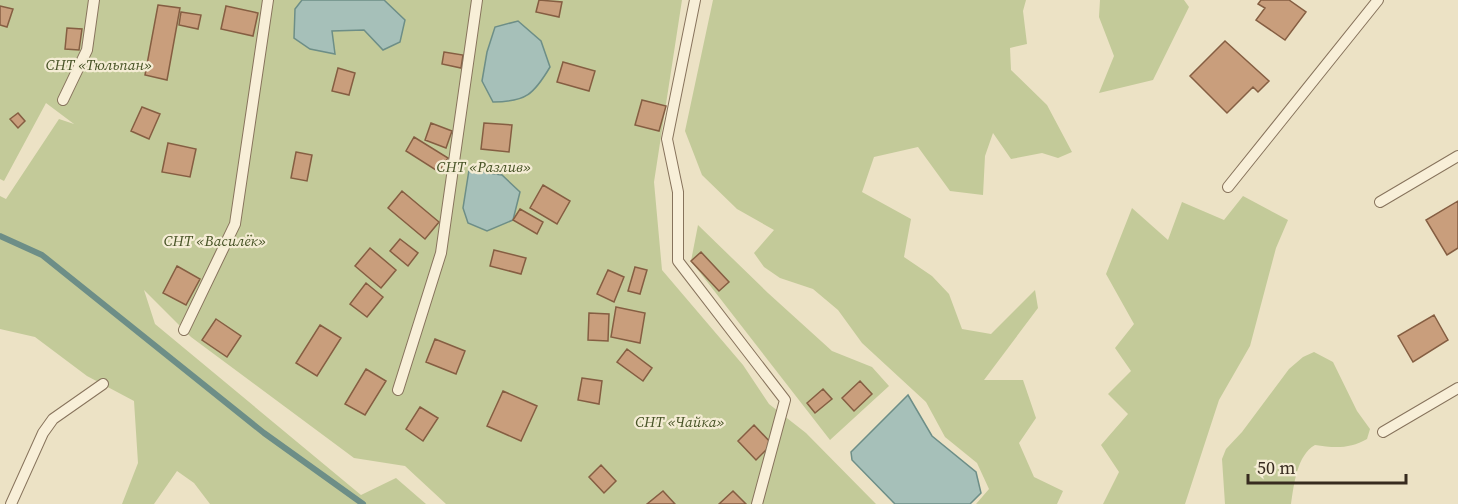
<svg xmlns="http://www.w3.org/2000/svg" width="1458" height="504" font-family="'Source Serif 4',serif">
	<rect width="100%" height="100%" fill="#ece2c5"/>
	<!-- green -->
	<path fill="#c3ca99" d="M0,0H682L654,182L662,270L743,365L769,404L806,433L876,504H446L405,466L354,458L191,337L144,290L155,324L361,495L396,478L426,504H210L194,483L177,471L154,504H122L138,463L134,401L87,376L35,337L0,329V196L6,199L59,119L74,124L46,103L4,181L0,179Z
		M713,0H1026L1023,11L1027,44L1010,48L1011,70L1047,105L1072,152L1058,158L1042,153L1011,159L993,133L985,156L983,195L950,191L918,147L874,157L862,192L911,219L904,257L932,276L949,294L962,329L991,334L1035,290L1038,308L984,380H1023L1036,418L1019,443L1034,477L1063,491L1057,504H976L989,489L977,463L945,437L926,402L862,343L838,310L813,289L780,278L764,267L754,253L774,230L737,209L702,175L685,131Z
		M1100,0H1184L1189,7L1153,80L1099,93L1114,56L1099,17Z
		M1243,196L1288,220L1276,248L1250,346L1219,400L1185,504H1103L1119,472L1101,445L1128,414L1108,394L1131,371L1115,348L1134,324L1106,274L1132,208L1168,240L1182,202L1224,220Z
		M698,225L768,293L832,351L872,367L889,386L830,440L691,261Z
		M1314,352L1333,362L1357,411L1370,429L1367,439C1350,449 1334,448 1315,445C1297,455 1294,484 1291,504H1225L1222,459L1226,449L1242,432L1289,369L1303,357Z"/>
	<!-- water -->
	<path fill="#a6c0b9" stroke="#6d8e87" stroke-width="1.5" d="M302,0H384L405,20L400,42L383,50L364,30L332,31L335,54L310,49L294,38L295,9Z
		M518,21L541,41L550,67C534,94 526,102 493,102L482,81L487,52L495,27Z
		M469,170L502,175L520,192L513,220L487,231L468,223L463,208Z
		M908,395L932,436L976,472L981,493L970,504H895L852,460L851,452Z"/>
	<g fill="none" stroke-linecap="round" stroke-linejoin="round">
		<!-- stream -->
		<path stroke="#6d8e87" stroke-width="6" d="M0,236L42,255L264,433L363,504"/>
	</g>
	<!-- building -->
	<path fill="#c99e7c" stroke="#855e42" stroke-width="1.5" d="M539,0L562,2L559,17L536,12Z
		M1261,0H1289L1306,12L1285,40L1256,20L1265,8L1258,4Z
		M158,5L180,8L167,80L145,75Z
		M0,6L13,9L7,27L0,25Z
		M226,6L258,13L253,36L221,29Z
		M181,12L201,15L198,29L179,25Z
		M67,28L82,29L79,50L65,49Z
		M1225,41L1269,81L1258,92L1253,87L1227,113L1190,76Z
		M444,52L463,55L461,68L442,64Z
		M563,62L595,71L589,91L557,82Z
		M338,68L355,73L349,95L332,91Z
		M642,100L666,106L659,131L635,125Z
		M142,107L160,114L149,139L131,131Z
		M18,113L25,121L18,128L10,119Z
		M431,123L452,131L446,148L425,140Z
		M484,123L512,125L509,152L481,149Z
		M414,137L448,158L439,172L406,151Z
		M168,143L196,149L190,177L162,172Z
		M296,152L312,155L307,181L291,178Z
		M543,185L570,201L557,224L530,208Z
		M402,191L439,222L425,239L388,208Z
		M1458,201V248L1447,255L1426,220Z
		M520,209L543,222L537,234L513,220Z
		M400,239L418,253L408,266L390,251Z
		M370,248L396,270L381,288L355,266Z
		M494,250L526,258L521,274L490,266Z
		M701,252L729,282L719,291L691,261Z
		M177,266L200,279L186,305L163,293Z
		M635,267L647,270L640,294L628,291Z
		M608,270L624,277L614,302L597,294Z
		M366,283L383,297L367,317L350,304Z
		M616,307L645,313L640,343L611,337Z
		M589,313L609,314L608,341L588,340Z
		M1434,315L1448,340L1413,362L1398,336Z
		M216,319L241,336L227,357L202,340Z
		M320,325L341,338L317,376L296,363Z
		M435,339L465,351L456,374L426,362Z
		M627,349L652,368L643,381L617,362Z
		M366,369L386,381L365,415L345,404Z
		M582,378L602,381L599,404L578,400Z
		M860,381L872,394L854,411L842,398Z
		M823,389L832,399L815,413L807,403Z
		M503,391L537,406L521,441L487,426Z
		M420,407L438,418L423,441L406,429Z
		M754,425L772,444L756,460L738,441Z
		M601,465L616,481L604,493L589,477Z
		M663,491L675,504H647Z
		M733,491L746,504H719Z"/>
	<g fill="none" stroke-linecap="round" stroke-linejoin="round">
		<!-- service casing -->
		<g stroke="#87735c" stroke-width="12">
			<path id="service" d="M695,0L667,139L678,192V261L785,400L757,504
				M63,100L87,50L94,0
				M1228,187L1378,0
				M1380,202L1458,156
				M184,330L235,224L268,0
				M398,390L441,253L477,0
				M1383,432L1458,388
				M11,504L43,433L53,419L103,384"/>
		</g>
		<!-- service -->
		<use href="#service" stroke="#f8efd8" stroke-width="10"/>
	</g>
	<g text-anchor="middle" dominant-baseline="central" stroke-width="4.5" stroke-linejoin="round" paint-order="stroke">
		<!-- park labels -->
		<g font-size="15" font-style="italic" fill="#475326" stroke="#f4ecd4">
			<text x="99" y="64">СНТ «Тюльпан»</text>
			<text x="484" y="166">СНТ «Разлив»</text>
			<text x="215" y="240">СНТ «Василёк»</text>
			<text x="680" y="421">СНТ «Чайка»</text>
		</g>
	</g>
	<!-- scale -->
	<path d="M1248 474v9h158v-9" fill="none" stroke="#372b1f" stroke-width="3"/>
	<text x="1257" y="474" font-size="18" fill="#372b1f" stroke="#f4ecd4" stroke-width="4.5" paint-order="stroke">50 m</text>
</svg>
